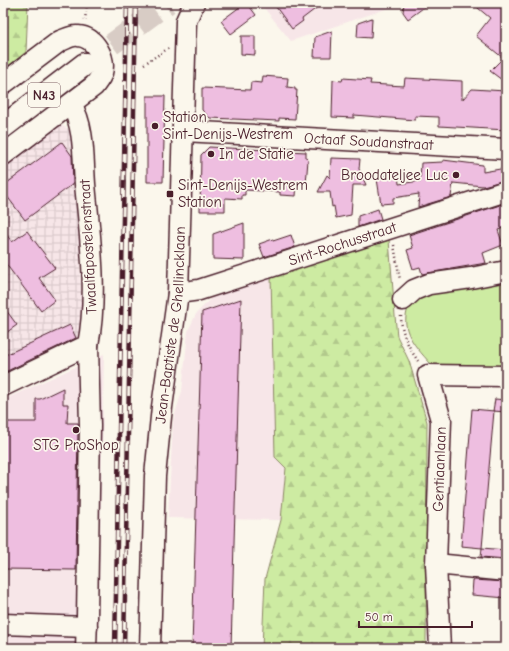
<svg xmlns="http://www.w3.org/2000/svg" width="509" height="651" font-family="'Comic Neue',sans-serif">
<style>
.built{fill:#f7e6e8}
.industrial{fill:url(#industrial-grid)}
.forest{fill:url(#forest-firs);stroke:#8c8566}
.park{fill:#cdeba2;stroke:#8c8566}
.building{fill:#eebee0;stroke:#4a1f2b}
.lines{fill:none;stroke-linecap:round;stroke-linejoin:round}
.major-tunnel{stroke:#d8ccc5;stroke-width:22;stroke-dasharray:22 11;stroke-linecap:butt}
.minor-casing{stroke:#4a1f2b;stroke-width:23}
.major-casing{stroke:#4a1f2b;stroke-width:25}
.path{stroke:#4a1f2b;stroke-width:2.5;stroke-dasharray:1 3;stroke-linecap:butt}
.minor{stroke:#fbf7ec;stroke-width:20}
.major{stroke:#fbf7ec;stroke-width:22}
.rail-casing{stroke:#4a1f2b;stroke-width:4.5}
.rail{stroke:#fbf7ec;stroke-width:3;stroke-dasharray:9;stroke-linecap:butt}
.poi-dot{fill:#4a1f2b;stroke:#fbf7ec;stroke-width:1.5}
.labels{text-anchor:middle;stroke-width:3.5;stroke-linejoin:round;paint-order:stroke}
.shield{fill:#fbf7ec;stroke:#7f6065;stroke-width:1}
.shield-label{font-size:14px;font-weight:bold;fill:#4a1f2b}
.poi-label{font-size:15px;fill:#4a1f2b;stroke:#fbf7ec;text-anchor:start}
.street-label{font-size:15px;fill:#4a1f2b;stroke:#fbf7ec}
</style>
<defs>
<pattern id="industrial-grid" width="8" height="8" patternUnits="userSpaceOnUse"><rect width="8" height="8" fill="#f7e6e8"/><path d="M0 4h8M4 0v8" fill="none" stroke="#d5c5c7"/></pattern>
<pattern id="forest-firs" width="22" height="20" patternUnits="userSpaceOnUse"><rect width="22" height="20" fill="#cdeba2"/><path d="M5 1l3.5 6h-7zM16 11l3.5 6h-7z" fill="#b2c98c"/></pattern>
</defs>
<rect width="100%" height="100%" fill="#fbf7ec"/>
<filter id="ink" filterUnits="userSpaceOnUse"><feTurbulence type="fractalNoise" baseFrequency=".025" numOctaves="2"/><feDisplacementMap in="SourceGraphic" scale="8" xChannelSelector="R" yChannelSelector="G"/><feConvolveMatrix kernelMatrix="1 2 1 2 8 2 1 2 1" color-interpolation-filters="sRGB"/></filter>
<g filter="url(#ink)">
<!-- built -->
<g class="built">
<polygon points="260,3 397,3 392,7 291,41"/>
<polygon points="271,275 275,457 286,467 281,520 168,518 173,421 182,391 188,331 196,314 215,294"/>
<polygon points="104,354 98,648 3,648 3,400"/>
</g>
<!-- industrial -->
<polygon class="industrial" points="58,124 71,130 76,155 83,339 3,377 3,165"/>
<!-- forest -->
<g class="forest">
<polygon points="3,3 28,3 26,52 3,70"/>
<polygon points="389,240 395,316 397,336 409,361 427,422 426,648 262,648 265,579 281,520 286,468 275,457 271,275"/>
</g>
<!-- park -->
<path class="park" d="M506,278V368L431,364C412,343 395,325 414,297Z"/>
<!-- building -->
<g class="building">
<polygon points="245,3 247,3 256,15 231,34 221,21"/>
<polygon points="273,3 323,3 302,19 303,21 292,29"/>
<polygon points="404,3 430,3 408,19 403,12"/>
<polygon points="472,3 501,3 506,7 506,83 490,71 503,58 476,36 490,18"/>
<polygon points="372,18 371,38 357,37 358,23"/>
<polygon points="332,31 331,57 314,57 315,37"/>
<polygon points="241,36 255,36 255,55 241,54"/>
<polygon points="263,76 288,78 287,87 295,88 295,90 297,90 295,119 279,118 279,121 210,118 202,110 202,88 250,90 251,82 262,83"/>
<polygon points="343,78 371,80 370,84 404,86 405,78 462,81 462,100 472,89 506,91 506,130 439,126 439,117 415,116 415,120 354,115 354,118 332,117 333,80 342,81"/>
<polygon points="147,96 165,96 163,182 147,182"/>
<polygon points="62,142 72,156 73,184 25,220 3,191 3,186"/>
<polygon points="209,147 306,152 306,158 308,160 306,184 297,183 296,196 280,195 280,192 245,190 245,195 242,195 242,199 225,198 225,211 200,211 201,155"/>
<polygon points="331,158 360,159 359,169 366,185 353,185 351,215 336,218 334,206 332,207 330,192 318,192 327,175 330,178"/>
<polygon points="443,160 483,165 483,172 506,168 506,180 483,186 453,183 451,197 418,207 419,194 393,198 393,203 381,204 377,179 385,178 385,175 398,173 399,184 420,181 421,163 443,162"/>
<polygon points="506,203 506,227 498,230 503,245 483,253 486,263 422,274 420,267 413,269 407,250 413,248 409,235"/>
<polygon points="378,209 381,219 358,227 358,216"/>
<polygon points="244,223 244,260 213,259 213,234"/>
<polygon points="3,230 12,242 27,231 55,268 39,278 55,300 41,311 3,260"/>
<polygon points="291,235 295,247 264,257 259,244 273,239 273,241"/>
<polygon points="241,299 231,648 192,648 202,312"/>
<polygon points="3,306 17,325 3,335"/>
<polygon points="70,325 76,338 3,373 3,356"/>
<polygon points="63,388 63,404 68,404 67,423 78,423 76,570 3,569 4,422 36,422 36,399 40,399"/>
<polygon points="495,399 506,400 506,412 493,411"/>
<polygon points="472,409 494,411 482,548 461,546"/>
<polygon points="482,548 506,550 506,559 481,557"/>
<polygon points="473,580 506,582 506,598 472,595"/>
</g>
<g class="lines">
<!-- major-tunnel -->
<polyline class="major-tunnel" points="85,64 168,3"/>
<!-- minor casing -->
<g class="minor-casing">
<g id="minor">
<path d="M3,84L60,41C66,39 72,35 78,36C95,37 106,58 102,73C101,77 97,82 94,86L3,155"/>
<path id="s1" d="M183,131L506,149"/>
<path id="s2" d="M178,293L199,290L506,191"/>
<polyline points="403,300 414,290 429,284 471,278 506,271"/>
<path d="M3,386L88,345C98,294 90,237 85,184C83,159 85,127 71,104"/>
<polyline points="436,564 506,571"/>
<polyline points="3,624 87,627"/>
<polyline points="86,648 87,618 90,426 88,345"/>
<path id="s3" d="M150,648L155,476L162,407L178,293L186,21L194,3"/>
<path id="s4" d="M440,648L436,564L441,420L428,375L506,376"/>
</g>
</g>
<!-- major casing -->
<g class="major-casing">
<polyline id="major" points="3,127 85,64"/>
</g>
<!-- path -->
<g class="path">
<polyline points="85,20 87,3"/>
<polyline points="144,64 169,48"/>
<polyline points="394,245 400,280"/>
<path d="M401,316C401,333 409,348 418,361"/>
</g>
<!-- minor -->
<use href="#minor" class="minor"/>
<!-- major -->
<use href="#major" class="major"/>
<!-- rail casing -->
<g class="rail-casing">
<g id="rail">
<polyline points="115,648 127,3"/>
<polyline points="124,648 136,3"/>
</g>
</g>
<!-- rail -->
<use href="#rail" class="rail"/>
</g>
</g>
<!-- markers -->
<g class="poi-dot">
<circle cx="155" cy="126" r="4"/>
<circle cx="211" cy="154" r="4"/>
<circle cx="456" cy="175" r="4"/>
<rect x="166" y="190" width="8" height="8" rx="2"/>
<circle cx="76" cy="430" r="4"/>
</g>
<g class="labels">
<!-- shield labels -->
<rect class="shield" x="28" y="83" width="32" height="24" rx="3"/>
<g class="shield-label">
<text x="44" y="100">N43</text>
</g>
<!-- poi labels -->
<g class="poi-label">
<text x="163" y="122">Station<tspan x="163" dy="17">Sint-Denijs-Westrem</tspan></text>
<text x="219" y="159">In de Statie</text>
<text x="448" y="180" text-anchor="end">Broodateljee Luc</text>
<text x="178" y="190">Sint-Denijs-Westrem<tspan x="178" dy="17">Station</tspan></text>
<text x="76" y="450" text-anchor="middle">STG ProShop</text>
</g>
<!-- street labels -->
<g class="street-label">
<text dy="5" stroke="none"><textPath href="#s1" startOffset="186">Octaaf Soudanstraat</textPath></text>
<text dy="5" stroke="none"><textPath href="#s2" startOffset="172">Sint-Rochusstraat</textPath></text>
<text transform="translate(88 247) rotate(-93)" y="5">Twaalfapostelenstraat</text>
<text dy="5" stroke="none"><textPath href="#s3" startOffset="324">Jean-Baptiste de Ghellincklaan</textPath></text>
<text dy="5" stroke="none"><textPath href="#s4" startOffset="179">Gentiaanlaan</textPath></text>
</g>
</g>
<!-- margin -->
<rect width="509" height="651" fill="none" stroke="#fbf7ec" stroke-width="16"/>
<rect x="8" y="8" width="493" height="635" fill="none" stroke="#4a1f2b" stroke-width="1.5" filter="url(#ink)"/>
<!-- scale -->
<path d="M359 621v6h113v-6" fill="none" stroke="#4a1f2b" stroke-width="2"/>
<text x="365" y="621" font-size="12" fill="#4a1f2b" stroke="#fbf7ec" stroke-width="3" paint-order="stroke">50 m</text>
</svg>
